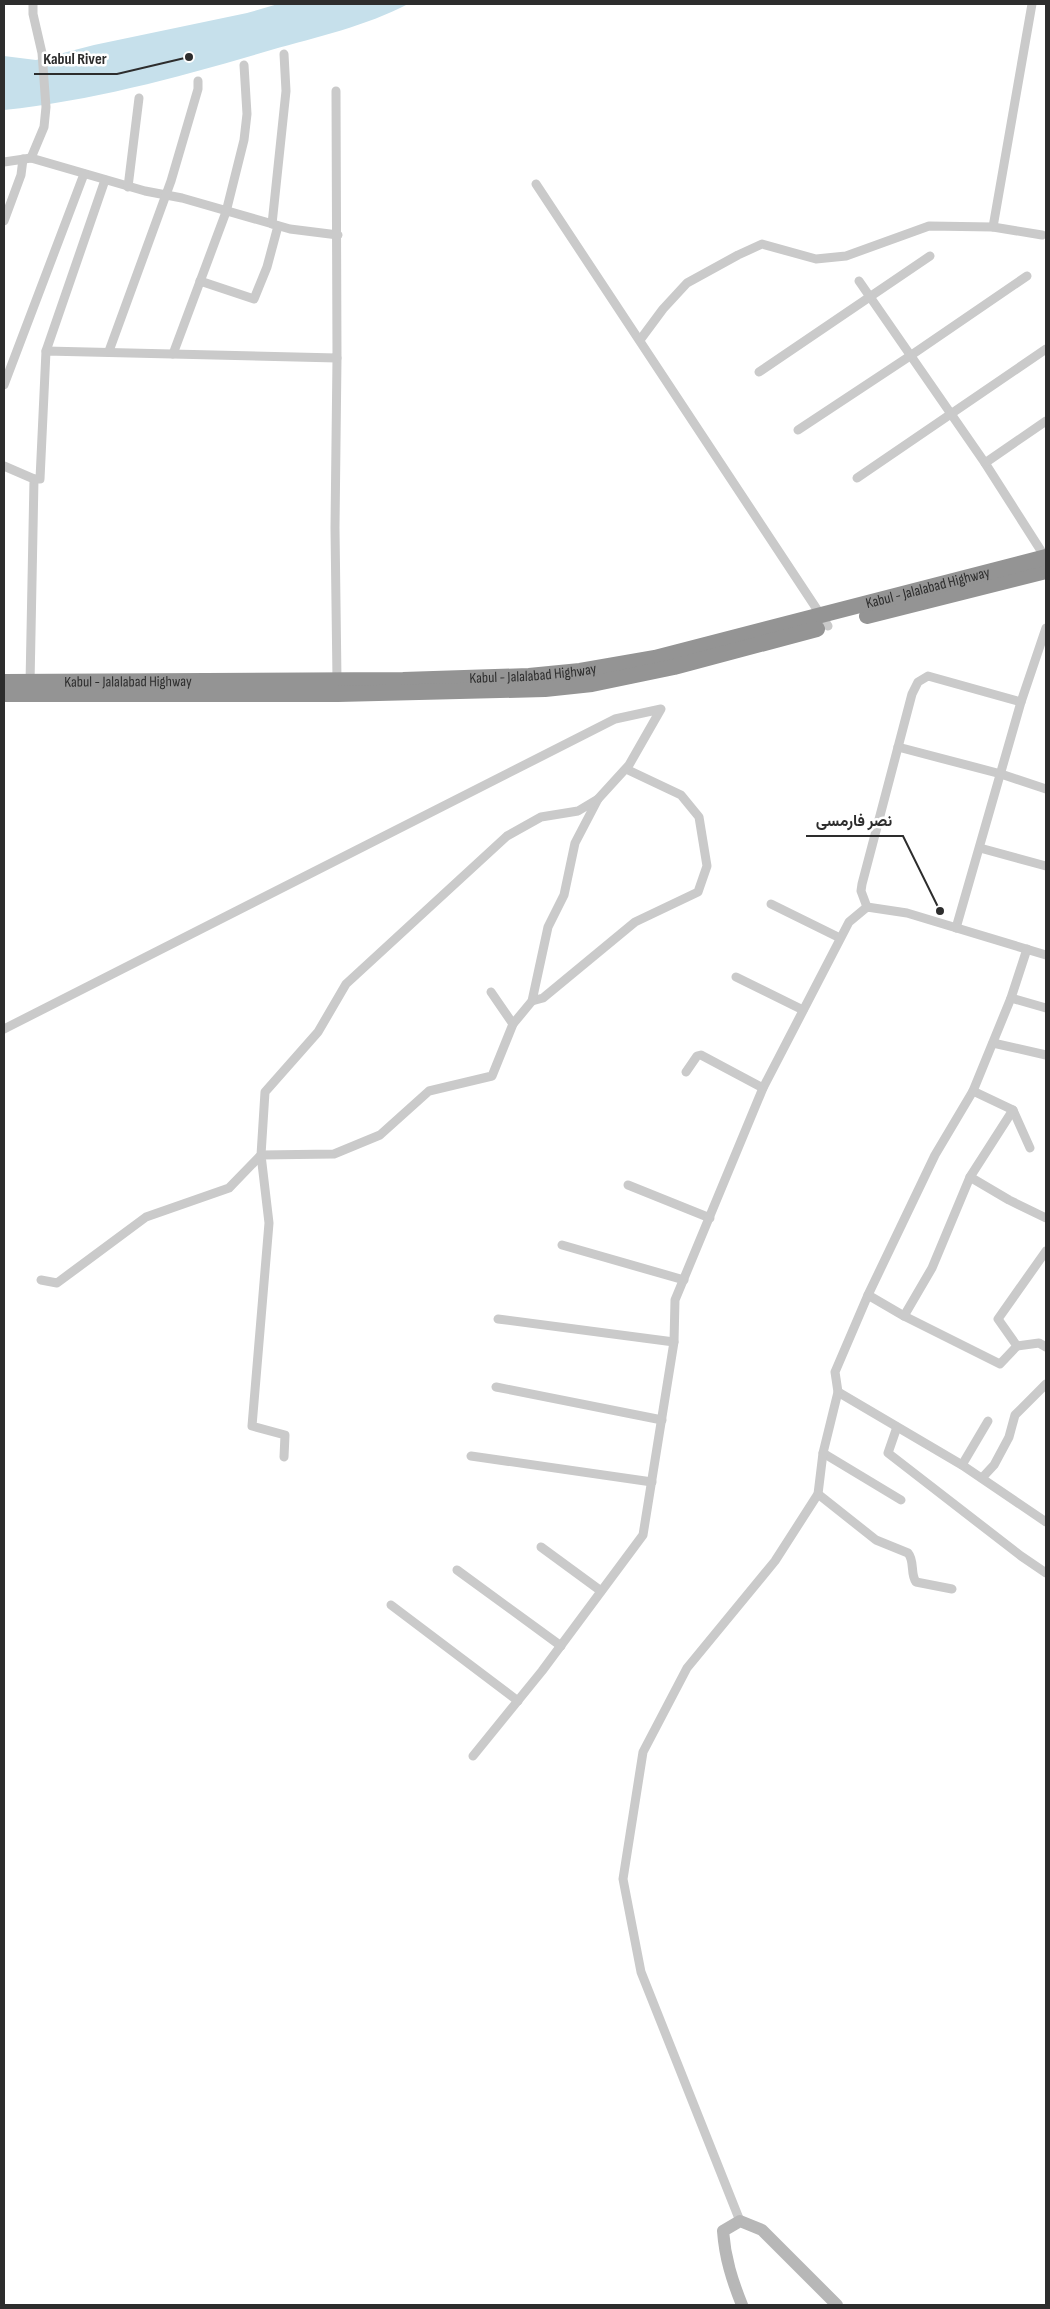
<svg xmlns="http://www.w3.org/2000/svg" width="1050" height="2309" font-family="'Sofia Sans Condensed',Vazirmatn,sans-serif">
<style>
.water{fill:#c6e0eb}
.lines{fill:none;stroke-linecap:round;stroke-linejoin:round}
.street{stroke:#cacaca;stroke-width:9}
.secondary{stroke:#b7b7b7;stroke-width:12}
.highway{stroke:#949494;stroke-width:16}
.labels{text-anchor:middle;stroke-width:5;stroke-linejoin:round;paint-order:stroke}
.street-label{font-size:15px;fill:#2d2d2d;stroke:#fff}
.leader{fill:none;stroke:#2d2d2d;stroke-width:2}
.callout-dot{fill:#2d2d2d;stroke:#fff;stroke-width:2}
.callout-label{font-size:16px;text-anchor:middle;font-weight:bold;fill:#2d2d2d;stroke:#fff;stroke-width:5;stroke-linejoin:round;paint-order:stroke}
</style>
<rect width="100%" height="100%" fill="#fff"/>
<!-- water -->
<path class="water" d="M278,4H408C366,26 317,37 271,50C183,76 96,100 4,110V56L36,60L94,45L247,13Z"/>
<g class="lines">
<!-- street -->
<g class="street">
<polyline points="31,158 44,127 46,107 42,53 33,14 33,4"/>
<polyline points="4,162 31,158 145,191 182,198 290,229 338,235"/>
<polyline points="536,184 828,626"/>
<polyline points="128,187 139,98"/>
<polyline points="4,221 21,175 23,159"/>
<polyline points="272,224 286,91 284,54"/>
<polyline points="993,227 1032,4"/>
<polyline points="200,281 254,299 267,267 278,226"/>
<polyline points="859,281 985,463 1045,557"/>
<polyline points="640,340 663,309 687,283 738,255 762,244 816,259 846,256 929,226 993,227 1042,235"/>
<polyline points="46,351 105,180"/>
<polyline points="109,351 171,181 198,89 198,81"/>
<polyline points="173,354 226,212 244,140 247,114 244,65"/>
<polyline points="337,358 335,528 337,680"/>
<polyline points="759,372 930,256"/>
<polyline points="4,385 84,174"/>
<polyline points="798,430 910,356 1027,276"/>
<polyline points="985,463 1046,421"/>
<polyline points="4,466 34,479 30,684"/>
<polyline points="857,478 1046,349"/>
<polyline points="34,479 40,479 46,351 337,358 336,91"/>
<polyline points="898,747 1001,774 1046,789"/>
<polyline points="980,848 1046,866"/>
<polyline points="771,904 840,938"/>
<polyline points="867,907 861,891 862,884 912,694 918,682 928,676 1021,702"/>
<polyline points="956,928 1021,702 1046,628"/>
<polyline points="736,977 803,1010"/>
<polyline points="1011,998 1046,1008"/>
<polyline points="532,1001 543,998 635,922 698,892 707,866 699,817 681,795 626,769"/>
<polyline points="513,1024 532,1001 548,927 564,895 575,843 598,799"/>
<polyline points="4,1029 615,719 661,709 629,765 598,799 578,811 541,817 507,836 346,984 318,1032 265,1092 261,1155 229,1188 146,1217 57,1283 41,1280"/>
<polyline points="993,1043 1046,1055"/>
<polyline points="686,1072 697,1056 701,1055 763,1088"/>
<polyline points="973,1091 1013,1110 1030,1148"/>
<polyline points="970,1177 1009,1200 1046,1218"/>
<polyline points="628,1185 710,1218"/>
<polyline points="562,1245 684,1280"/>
<polyline points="868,1295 904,1316 1000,1364 1017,1346 998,1319 1046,1251"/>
<polyline points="904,1316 932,1268 970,1177 1013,1110"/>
<polyline points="498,1319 674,1342"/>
<polyline points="1017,1346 1039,1343 1046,1347"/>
<polyline points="496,1387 662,1420"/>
<polyline points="838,1392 962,1465 1046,1522"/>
<polyline points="897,1427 888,1453 1021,1556 1046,1573"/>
<polyline points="823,1453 901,1500"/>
<polyline points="471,1456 652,1482"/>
<polyline points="284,1457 285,1435 252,1426 269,1223 261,1155 334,1154 380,1135 429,1091 492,1076 513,1024 491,992"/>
<polyline points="962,1465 988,1421"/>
<polyline points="982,1478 994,1465 1009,1437 1015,1415 1046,1384"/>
<path d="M818,1494L876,1540L908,1553C915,1561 910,1574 916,1582L952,1589"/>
<polyline points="541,1547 601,1591"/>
<polyline points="457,1570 561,1646"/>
<polyline points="391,1605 518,1701"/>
<polyline points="473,1756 542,1671 643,1535 674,1342 675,1300 763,1088 849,922 867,907 907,913 1046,955"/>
<polyline points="740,2221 641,1972 623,1879 643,1752 687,1668 775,1561 818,1494 823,1453 838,1392 835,1372 868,1295 935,1155 973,1091 1011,998 1027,949"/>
</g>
<!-- secondary -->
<path class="secondary" d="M742,2305C732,2280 725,2258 723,2231L740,2221L762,2230L837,2305"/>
<!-- highway -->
<g class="highway">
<polyline points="867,616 1046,571"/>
<path id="s1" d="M4,682L403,680L529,676L580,671L655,658L1046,557"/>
<polyline points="4,694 338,694 545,689 592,684 674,667 817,629"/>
</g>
</g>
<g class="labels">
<!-- street labels -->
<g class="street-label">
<text dy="5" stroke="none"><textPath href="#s1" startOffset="934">Kabul - Jalalabad Highway</textPath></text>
<text dy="5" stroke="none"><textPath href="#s1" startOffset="529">Kabul - Jalalabad Highway</textPath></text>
<text dy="5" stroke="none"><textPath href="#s1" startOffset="124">Kabul - Jalalabad Highway</textPath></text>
</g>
</g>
<!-- callouts -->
<path class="leader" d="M189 57L117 74H34M940 911L903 836H806"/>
<g class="callout-dot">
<circle cx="189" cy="57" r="5"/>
<circle cx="940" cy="911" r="5"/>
</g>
<g class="callout-label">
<text x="75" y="64">Kabul River</text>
<text x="854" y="826">نصر فارمسی</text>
</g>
<!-- border -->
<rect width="1050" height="2309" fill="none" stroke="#2d2d2d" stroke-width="10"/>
</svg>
